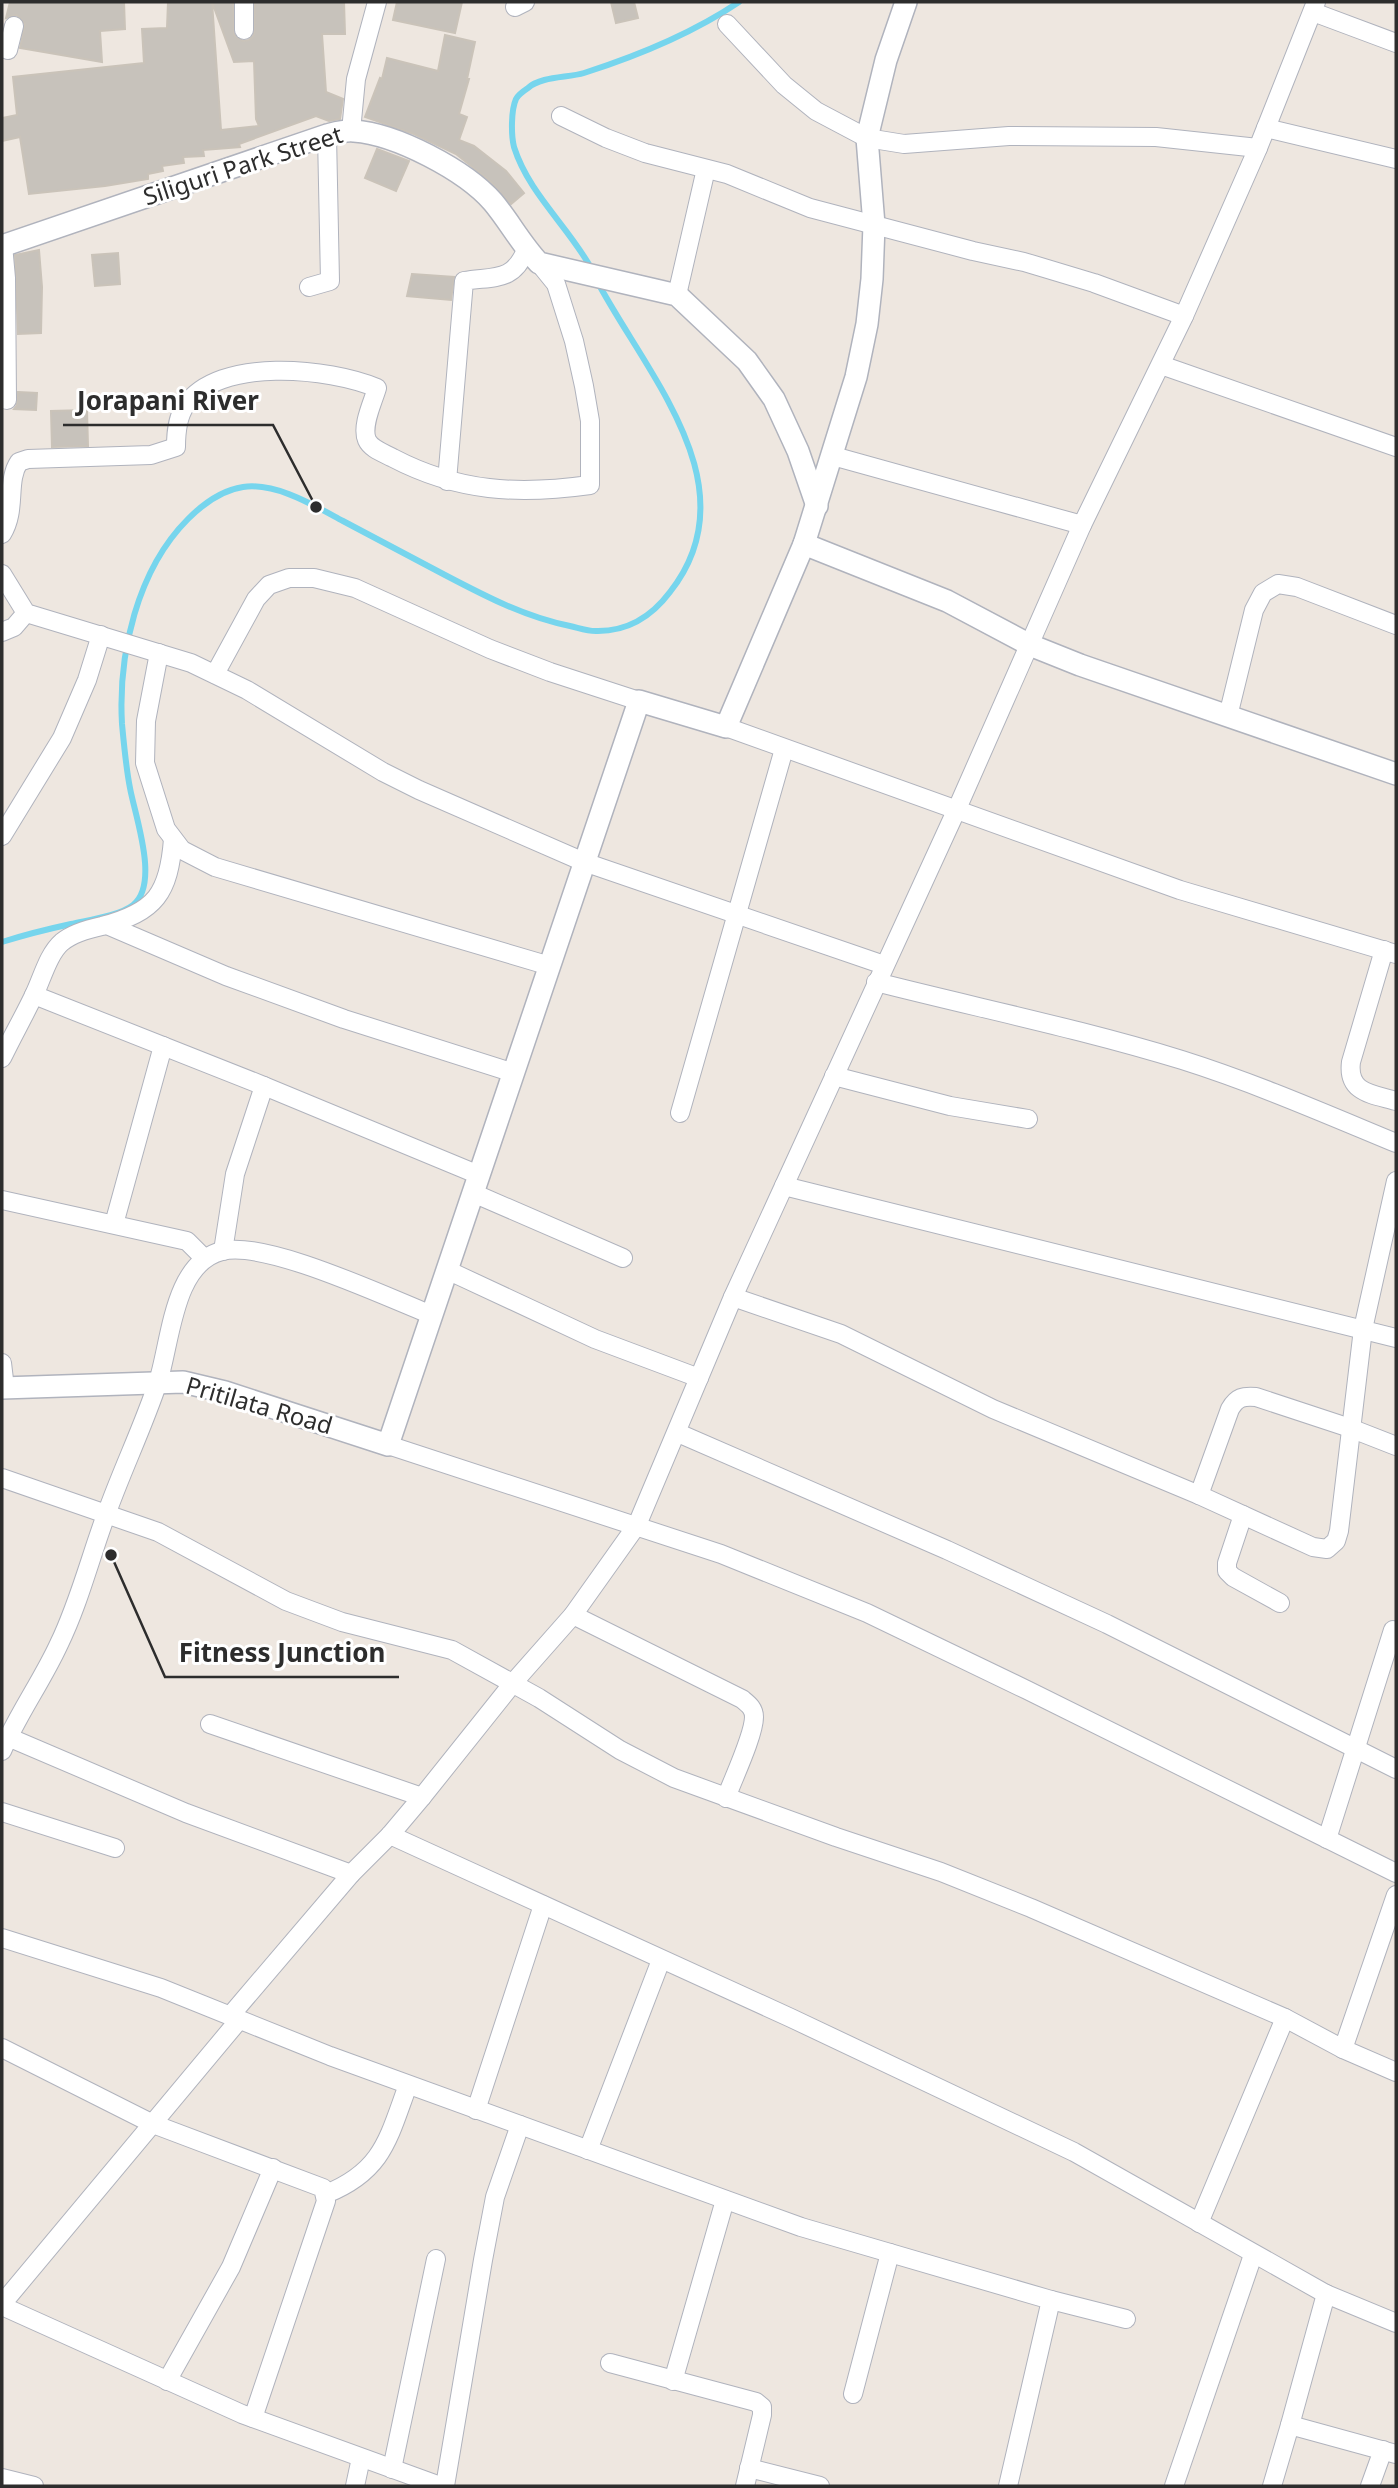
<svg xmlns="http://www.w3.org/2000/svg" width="1398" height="2488" font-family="'Noto Sans',sans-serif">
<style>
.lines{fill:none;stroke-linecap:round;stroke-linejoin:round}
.stream{stroke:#76d5ed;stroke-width:6}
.building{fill:#c7c2bb;stroke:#cac3b9;stroke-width:2;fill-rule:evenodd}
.minor-casing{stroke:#b0b3bd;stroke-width:20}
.tertiary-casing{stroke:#b0b3bd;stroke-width:24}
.minor{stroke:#fff;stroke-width:18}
.tertiary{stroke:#fff;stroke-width:21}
.labels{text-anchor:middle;stroke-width:6;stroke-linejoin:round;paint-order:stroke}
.street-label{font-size:24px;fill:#2d2d2d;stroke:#fff}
.leader{fill:none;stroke:#2d2d2d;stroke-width:2.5}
.callout-dot{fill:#2d2d2d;stroke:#fff;stroke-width:2.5}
.callout-label{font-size:26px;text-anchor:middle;font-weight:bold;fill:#2d2d2d;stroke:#fff;stroke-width:6;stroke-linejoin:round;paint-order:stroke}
</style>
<rect width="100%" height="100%" fill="#eee7e0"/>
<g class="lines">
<!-- stream -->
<g class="stream">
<path d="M591,268C568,226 529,194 514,147C511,135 511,110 516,99C518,95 525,90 528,88C541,76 568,78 584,73C637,56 693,33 739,2"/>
<path d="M2,942C24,935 48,929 71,924C88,920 119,916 133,905C160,884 135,816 130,788C126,768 124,745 122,724C118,654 137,570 188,519C203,504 222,490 243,487C276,482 315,506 343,521C377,539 411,557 445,575C485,596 525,617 570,626C579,628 589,632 598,631C629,631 652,616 670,592C753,487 646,374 597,281"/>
</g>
</g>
<!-- building -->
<g class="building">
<polygon points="10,2 124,2 125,29 100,31 102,62 20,48 25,24 17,15 6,18"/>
<path d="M168,2H233L234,35L243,41L249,40L254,35L255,2H344L345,34H322L326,92L343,99L340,119L329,121L316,116L239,144L240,147L203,150L204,156L183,157L184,163L162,166L163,171L148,174V179L105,186L29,194L20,137L2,141V118L17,115L13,77L144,63L142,29L167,28ZM212,2L234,62L254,61L256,119L259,126L221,130Z"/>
<polygon points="397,2 462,2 455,33 393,20"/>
<polygon points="611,2 634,2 638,18 616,23"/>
<polygon points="445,35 475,42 467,79 469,79 459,114 467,117 459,140 474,146 506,171 524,193 511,204 490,181 456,154 414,134 365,117 380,78 382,79 387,58 438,71"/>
<polygon points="377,149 409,161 396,191 365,178"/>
<polygon points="39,250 42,287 41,333 18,334 15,255"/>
<polygon points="118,253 120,284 95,286 92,255"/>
<polygon points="412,274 454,277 451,300 407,296"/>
<polygon points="18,392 37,393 36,410 14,409 17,405"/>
<polygon points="87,410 88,446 52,447 51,411"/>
</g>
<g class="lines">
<!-- minor casing -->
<g class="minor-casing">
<g id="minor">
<polyline points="515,7 525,2"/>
<polyline points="1313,12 1396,43"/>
<polyline points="727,24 784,85 816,111 867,138 904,144 1009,136 1156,137 1258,148"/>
<polyline points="244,30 244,2"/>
<polyline points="2,47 8,50 14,26"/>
<polyline points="561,116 606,138 645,153 727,174 810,208 973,251 1024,262 1094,283 1184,316"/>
<polyline points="1266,128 1396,159"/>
<polyline points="351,131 356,79 377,2"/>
<polyline points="3,245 6,278 7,400"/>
<polyline points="309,287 330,281 327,135"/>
<polyline points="677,295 706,169"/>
<polyline points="1161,365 1396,447"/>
<polyline points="833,456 1082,525"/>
<path d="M447,481L464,281C495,276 513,282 526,250"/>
<path d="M2,534C17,510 6,481 19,462L28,459L151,455L176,447C176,433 177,418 185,406C218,356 330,368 377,388C373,402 361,426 367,440C371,449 384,453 393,458C458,492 518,495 590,485V421L584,386L574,341L556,284L539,263"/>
<polyline points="2,574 26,613 191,663 247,690 383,772 419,790 584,862 884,965"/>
<polyline points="2,632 14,627 26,613"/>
<polyline points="159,653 146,721 145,763 166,829 182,850 215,867 550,966"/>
<polyline points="215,674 256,599 269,585 289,578 314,578 355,588 490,649 550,672 639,701"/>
<polyline points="1228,716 1254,610 1263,593 1278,584 1297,587 1396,625"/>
<polyline points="726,727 1180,890 1396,954"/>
<polyline points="2,836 62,738 87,680 101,635"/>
<polyline points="107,925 226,976 344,1019 514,1073"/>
<path d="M1384,950L1351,1062C1347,1093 1372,1094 1396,1101"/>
<path d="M876,982C978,1008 1081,1029 1182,1060C1255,1083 1326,1114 1396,1143"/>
<polyline points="34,995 264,1086 479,1175"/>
<path d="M2,1058C12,1037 24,1016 34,995C42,979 48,954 62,942C73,933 88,929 102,926C156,912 169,893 173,839"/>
<polyline points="834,1076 950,1106 1028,1119"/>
<polyline points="680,1113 784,749"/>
<polyline points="784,1186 1396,1338"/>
<polyline points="473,1193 623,1258"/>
<polyline points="2,1200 187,1241 204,1258"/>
<polyline points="114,1224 163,1046"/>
<polyline points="223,1251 235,1174 264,1086"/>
<polyline points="447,1270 595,1339 699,1378"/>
<polyline points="733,1297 841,1334 993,1409 1199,1495 1313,1547 1327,1549 1336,1541 1339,1531 1363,1329 1396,1181"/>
<polyline points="2,1363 5,1388"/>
<polyline points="678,1433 947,1550 1107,1624 1396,1769"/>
<polyline points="388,1445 721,1554 867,1613 1027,1690 1396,1873"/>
<polyline points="2,1478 158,1532 286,1601 342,1622 452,1650 539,1698 620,1750 674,1778 836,1837 941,1872 1031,1908 1285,2018 1343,2049 1396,2072"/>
<path d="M1199,1495L1230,1409C1237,1397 1243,1396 1256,1397L1350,1428L1396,1446"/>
<polyline points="1243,1515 1227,1563 1227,1571 1233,1577 1280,1603"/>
<path d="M573,1615L742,1699C748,1704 754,1708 754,1717C754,1735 733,1779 726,1798"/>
<polyline points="210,1724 422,1797"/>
<polyline points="8,1737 186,1813 351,1874"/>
<path d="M2,1751C18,1714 42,1681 59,1644C79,1603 90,1558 106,1515C122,1470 143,1427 158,1382C171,1341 173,1263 222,1251C266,1240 386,1297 432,1315"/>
<polyline points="2,1812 115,1848"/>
<polyline points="390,1835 791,2018 1074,2152 1326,2294 1396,2323"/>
<polyline points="1327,1839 1393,1630"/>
<polyline points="2,1938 161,1988 330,2056 801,2227 1051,2300 1008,2486"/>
<polyline points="230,2016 351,1874 390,1835 422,1797 513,1683 573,1615 637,1525 733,1297 956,811 1082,525 1184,316 1258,148 1316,2"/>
<polyline points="2,2048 153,2124 323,2188 326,2201 253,2418"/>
<polyline points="1343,2049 1396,1895"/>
<polyline points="476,2110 543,1905"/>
<polyline points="588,2150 661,1960"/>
<path d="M326,2194C383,2171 388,2139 408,2085"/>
<polyline points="1199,2223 1285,2018"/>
<polyline points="1051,2300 1126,2319"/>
<polyline points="2,2304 239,2020"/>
<polyline points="2,2306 242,2414 440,2486"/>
<polyline points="610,2363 756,2402 762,2407 762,2415 745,2486"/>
<polyline points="167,2381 231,2267 273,2168"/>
<polyline points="673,2381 725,2200"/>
<polyline points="853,2394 890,2253"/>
<polyline points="1290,2425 1326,2294"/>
<polyline points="749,2468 820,2486"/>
<polyline points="392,2469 436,2259"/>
<polyline points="2,2478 34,2486"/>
<polyline points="355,2486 361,2458"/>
<polyline points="445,2486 483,2260 495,2197 520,2125"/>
<polyline points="1174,2486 1253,2255"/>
<polyline points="1272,2486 1290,2425 1396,2454"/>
<polyline points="1370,2486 1383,2450"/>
</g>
</g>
<!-- tertiary casing -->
<g class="tertiary-casing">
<g id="tertiary">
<path d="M2,246L327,135C335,133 345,130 354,131C396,134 465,170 493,202C509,221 521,244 539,263L677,295L747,361L774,399L798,451L817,506"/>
<polyline points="804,544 947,601 1030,645 1080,665 1396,774"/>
<polyline points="2,1388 183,1382 225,1392 388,1445 639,701 726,727 804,544 856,377 867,324 872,279 874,225 867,138 886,60 906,2"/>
</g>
</g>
<!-- minor -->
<use href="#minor" class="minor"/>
<!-- tertiary -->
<use href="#tertiary" class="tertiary"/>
</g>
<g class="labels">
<!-- street labels -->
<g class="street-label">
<text transform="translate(243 166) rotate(-18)" y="8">Siliguri Park Street</text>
<text transform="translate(259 1406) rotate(16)" y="8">Pritilata Road</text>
</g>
</g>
<!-- callouts -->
<path class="leader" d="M316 507L273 425H63M111 1555L165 1677H399"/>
<g class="callout-dot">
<circle cx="316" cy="507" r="7"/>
<circle cx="111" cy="1555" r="7"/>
</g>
<g class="callout-label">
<text x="168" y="410">Jorapani River</text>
<text x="282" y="1662">Fitness Junction</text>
</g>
<!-- border -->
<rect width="1398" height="2488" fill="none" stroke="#2d2d2d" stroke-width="7"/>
</svg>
